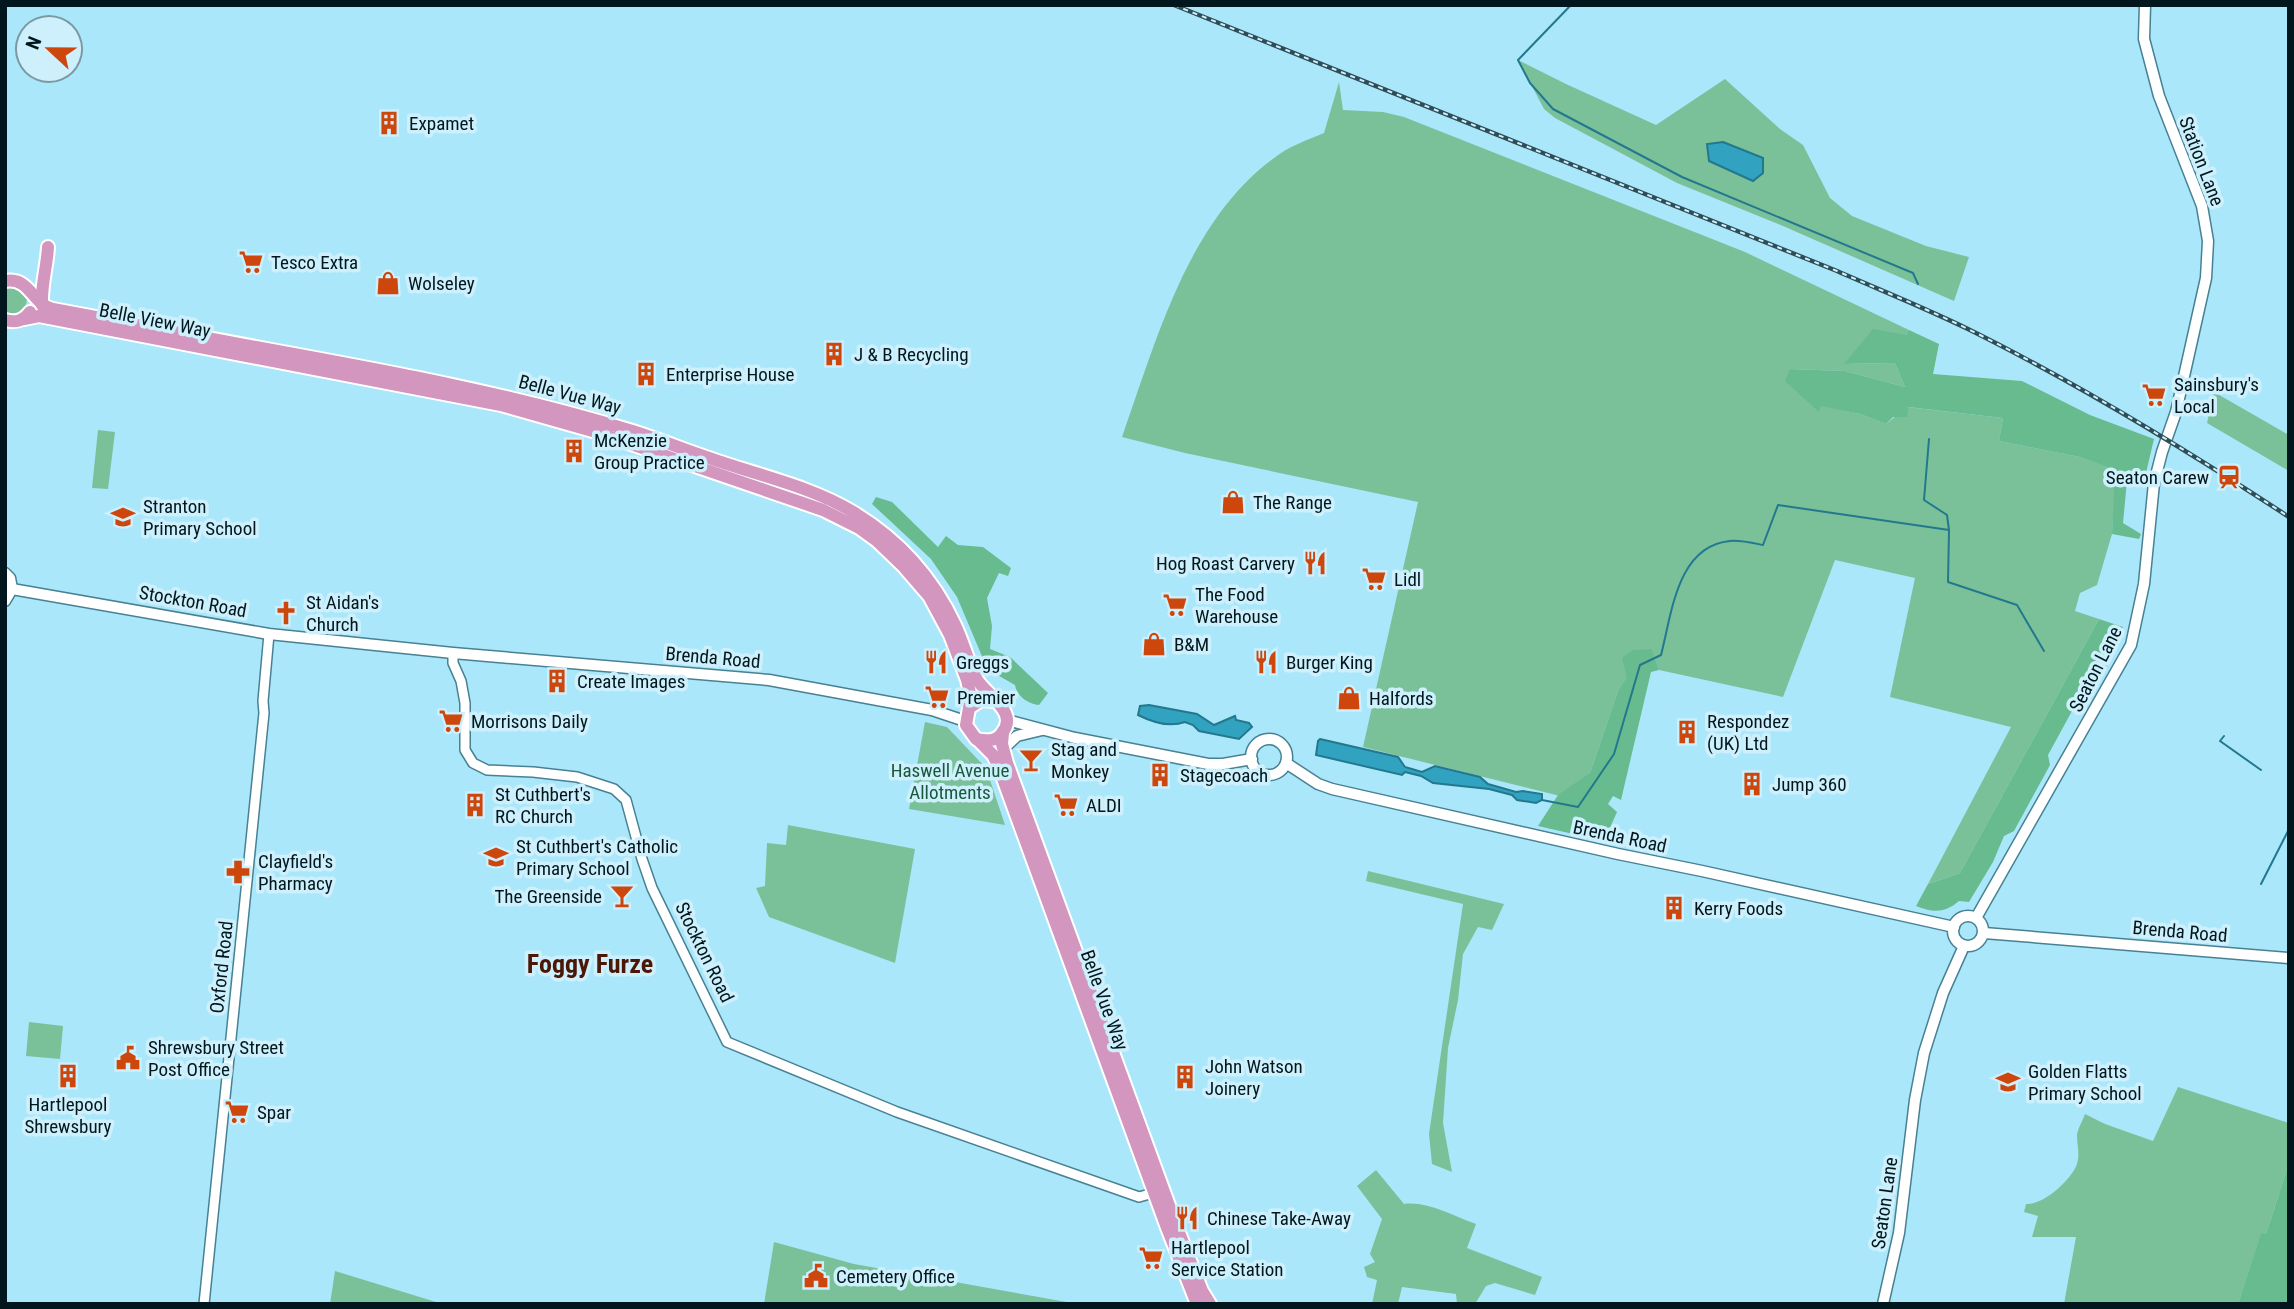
<svg xmlns="http://www.w3.org/2000/svg" width="2294" height="1309" font-family="'Roboto Condensed',sans-serif">
<style>
.green{fill:#7ac19a}
.forest{fill:#67bb8e}
.water{fill:#31a2bf;stroke:#23788e;stroke-width:2}
.lines{fill:none;stroke-linecap:round;stroke-linejoin:round}
.stream{stroke:#23788e;stroke-width:2}
.tertiary-casing{stroke:#478193;stroke-width:12}
.secondary-casing{stroke:#478193;stroke-width:13}
.trunk-casing{stroke:#fff;stroke-width:16}
.tertiary{stroke:#fff;stroke-width:9}
.secondary{stroke:#fff;stroke-width:10}
.trunk{stroke:#d296bf;stroke-width:12}
.rail-casing{stroke:#2e4e57;stroke-width:4.5}
.rail{stroke:#cdf0fc;stroke-width:2;stroke-dasharray:5;stroke-linecap:butt}
.labels{text-anchor:middle;stroke-width:7;stroke-linejoin:round;paint-order:stroke}
.poi-label{font-size:19px;fill:#01171d;stroke:#cdf0fc;text-anchor:start}
.street-label{font-size:19px;fill:#01171d;stroke:#cdf0fc}
.park-label{font-size:19px;fill:#18583b;stroke:#cdf0fc}
.district-label{font-size:26px;font-weight:bold;fill:#4a1807;stroke:#cdf0fc}
</style>
<rect width="100%" height="100%" fill="#abe7fa"/>
<!-- green -->
<g class="green">
<polygon points="1518,60 1566,84 1656,125 1725,79 1780,129 1803,145 1830,198 1852,216 1926,246 1969,257 1954,301 1783,226 1677,183 1555,118 1544,109"/>
<path d="M1339,82L1343,110L1383,112L1404,117L1745,252L1909,330L1906,335L1845,364L1895,363L1905,387L1845,371L1790,369L1819,411L1820,405L1860,414L1886,424L1907,407L2003,418L1999,441L2080,457L2116,470L2112,534L2097,585L2080,593L2075,611L2099,619L1960,873L1928,884L2011,727L1890,697L1915,578L1835,560L1783,697L1659,670L1652,650L1618,691L1590,773L1564,797L1363,747L1418,502L1185,453L1122,437C1157,339 1189,215 1281,153C1293,145 1310,139 1324,133Z"/>
<path d="M11,283L27,295C28,309 19,317 5,314V284Z"/>
<polygon points="2214,392 2289,435 2289,471 2207,423"/>
<polygon points="98,430 115,432 108,489 92,488"/>
<polygon points="925,722 947,727 986,768 1005,825 909,809"/>
<polygon points="788,825 915,849 895,963 769,917 756,888 765,886 767,843 786,845"/>
<polygon points="1368,871 1504,904 1492,930 1478,927 1463,954 1458,1000 1448,1048 1443,1123 1452,1172 1432,1164 1429,1134 1463,904 1366,881"/>
<polygon points="29,1022 63,1026 60,1059 26,1056"/>
<path d="M2178,1087L2289,1123V1163L2266,1234H2261L2238,1304H2064L2076,1237H2032L2038,1216L2024,1212L2026,1204C2044,1205 2071,1180 2077,1164C2080,1154 2077,1145 2077,1135C2078,1128 2083,1120 2085,1114L2105,1124L2153,1141Z"/>
<path d="M1376,1170L1404,1204C1428,1201 1453,1216 1476,1224L1467,1248L1542,1277L1535,1295L1495,1283L1486,1286L1475,1304H1457L1456,1294L1402,1287L1398,1304H1372L1377,1280L1367,1277L1364,1267L1375,1262L1370,1254L1382,1219L1357,1186Z"/>
<polygon points="774,1242 854,1264 1078,1304 764,1304"/>
<polygon points="335,1271 436,1302 439,1304 330,1304"/>
</g>
<!-- forest -->
<g class="forest">
<polygon points="1873,329 1906,335 1909,330 1939,344 1933,374 2022,381 2090,415 2154,439 2145,477 2128,470 2123,523 2141,534 2139,539 2112,534 2115,470 2080,457 1999,441 2003,418 1908,407 1907,417 1893,417 1886,424 1860,414 1821,406 1819,412 1785,381 1790,369 1845,371 1905,387 1895,363 1844,364"/>
<path d="M876,497L892,502L938,547L946,536L958,545L983,547L1011,568L1008,576L999,573L987,598L992,626L990,649L1010,657L1048,693L1039,705C1029,704 1017,697 1015,685L994,673L991,666L984,661L957,597L931,559L872,504Z"/>
<path d="M2099,619L2123,627L2121,640L2083,711H2072L2048,755L2050,765L2014,831L2004,836L1993,862L1969,902L1959,901C1945,913 1933,913 1916,906L1928,884L1960,873Z"/>
<polygon points="1652,649 1659,670 1651,672 1621,800 1613,796 1608,804 1617,812 1604,841 1538,826 1558,795 1590,773 1618,691 1627,678 1622,658 1633,650"/>
<polygon points="2289,1163 2289,1304 2238,1304 2261,1233 2266,1234"/>
</g>
<!-- water -->
<g class="water">
<polygon points="1723,142 1763,158 1763,173 1753,181 1709,161 1707,144"/>
<path d="M1149,705L1197,714L1214,725L1235,716L1236,720L1249,723L1252,727L1239,739L1199,731L1193,725L1185,722C1169,728 1152,722 1138,715L1140,706Z"/>
<polygon points="1320,739 1398,757 1405,767 1422,772 1435,766 1480,777 1488,784 1516,792 1523,791 1542,794 1542,800 1536,803 1517,800 1512,795 1489,789 1433,783 1421,776 1405,772 1402,775 1316,755 1318,741"/>
</g>
<g class="lines">
<!-- stream -->
<g class="stream">
<polyline points="1571,5 1518,60 1530,83 1553,109 1682,177 1913,273 1918,284"/>
<polyline points="1949,531 1948,582 2017,605 2044,651"/>
<polyline points="2224,736 2220,741 2261,770"/>
<path d="M1542,800L1578,807L1614,754L1640,665L1661,655C1672,613 1677,546 1730,541C1740,540 1753,543 1763,545L1778,505L1949,530L1947,515L1924,500L1929,439"/>
<polyline points="2261,884 2289,829"/>
</g>
<!-- tertiary casing -->
<g class="tertiary-casing">
<g id="tertiary">
<polyline points="453,653 453,663 461,681 465,703 465,750 473,763 487,770 533,772 577,777 614,789 626,800 642,859 652,888 727,1042 897,1112 1139,1197 1157,1192"/>
<polyline points="204,1304 264,713 263,701 269,634"/>
</g>
</g>
<!-- secondary casing -->
<g class="secondary-casing">
<g id="secondary">
<polyline points="5,573 10,578 12,589 5,601"/>
<polyline points="12,589 269,634 453,653 769,680 932,710 965,721"/>
<polyline points="1007,720 1075,738 1208,764 1223,764 1252,759"/>
<circle cx="1269" cy="757" r="18"/>
<polyline points="1003,749 1017,736 1042,730"/>
<polyline points="1286,763 1318,784 1332,789 1618,854 1702,871 1954,927"/>
<circle cx="1968" cy="931" r="15"/>
<polyline points="1976,918 2131,645 2144,584 2154,483 2162,452 2176,412 2206,278 2208,241 2202,206 2159,96 2144,39 2145,5"/>
<polyline points="1984,933 2289,958"/>
<polyline points="1883,1304 1899,1233 1915,1100 1924,1053 1943,993 1964,946"/>
</g>
</g>
<!-- trunk casing -->
<g class="trunk-casing">
<g id="trunk">
<path d="M5,281C31,277 31,304 53,309C126,323 199,337 272,350C392,372 512,394 629,430C656,438 682,449 709,458C757,475 810,486 853,512C898,539 933,578 955,625C963,642 968,661 976,678C985,695 1020,712 1002,733C996,742 986,741 976,739L966,725L969,708L981,700L995,701"/>
<path d="M42,305C41,284 47,267 48,247"/>
<polyline points="24,319 39,316 501,405 596,432 823,510 859,528 877,541 904,567 929,596 950,635 967,680 970,693 969,708"/>
<path d="M5,320C16,323 23,321 30,312"/>
<polyline points="1003,733 1002,744 1007,763 1178,1230 1202,1291 1210,1304"/>
<polyline points="977,739 993,755 998,765 1166,1225 1197,1304"/>
</g>
</g>
<!-- tertiary -->
<use href="#tertiary" class="tertiary"/>
<!-- secondary -->
<use href="#secondary" class="secondary"/>
<!-- trunk -->
<use href="#trunk" class="trunk"/>
<!-- rail casing -->
<g class="rail-casing">
<path id="rail" d="M1174,5L1837,271C1880,290 1925,308 1968,329C2079,384 2185,449 2289,517"/>
</g>
<!-- rail -->
<use href="#rail" class="rail"/>
</g>
<!-- icons -->
<defs>
<g id="building-bare" transform="scale(1.89)"><path d="M-4-6H4V6H1V3H-1V6H-4ZM-2.5-4.3h1.7v1.8h-1.7ZM.8-4.3h1.7v1.8H.8ZM-2.5-1h1.7V.8h-1.7ZM.8-1h1.7V.8H.8Z" fill="#cd460b" stroke="#cdf0fc" stroke-width="2.5" paint-order="stroke"/></g>
<g id="supermarket-bare" transform="scale(1.89)"><path d="M-6-5.5h2.5l.6 2H6L4.5 2H-2.5L-4.4-4H-6ZM-1.5 3.2a1.3 1.3 0 1 0 .1 0ZM3 3.2a1.3 1.3 0 1 0 .1 0Z" fill="#cd460b" stroke="#cdf0fc" stroke-width="2.5" paint-order="stroke"/></g>
<g id="shop-bare" transform="scale(1.89)"><path d="M-5-2.5h2.3a2.7 3.5 0 0 1 5.4 0H5L5.5 6h-11ZM-1.5-2.5h3a1.5 2.3 0 0 0-3 0Z" fill="#cd460b" stroke="#cdf0fc" stroke-width="2.5" paint-order="stroke"/></g>
<g id="station-bare" transform="scale(1.89)"><path d="M-3-6H3Q5-6 5-4V2Q5 4 3 4L4.5 6H3L1.5 4h-3L-3 6H-4.5L-3 4Q-5 4-5 2V-4Q-5-6-3-6ZM-3.5-4v3h7v-3ZM-3.5 1v1.5H-2V1ZM2 1v1.5H3.5V1Z" fill="#cd460b" stroke="#cdf0fc" stroke-width="2.5" paint-order="stroke"/></g>
<g id="school-bare" transform="scale(1.89)"><path d="M0-5L7-2L0 1L-7-2ZM-4 1L0 2.5L4 1V4Q0 6-4 4Z" fill="#cd460b" stroke="#cdf0fc" stroke-width="2.5" paint-order="stroke"/></g>
<g id="restaurant-bare" transform="scale(1.89)"><path d="M-5-6h1v4h1v-4h1v4h1v-4h1v5L-1.5 .5V6h-2V.5L-5-1ZM5-6V6H3V1.5H1.5Q1.5-4 5-6Z" fill="#cd460b" stroke="#cdf0fc" stroke-width="2.5" paint-order="stroke"/></g>
<g id="church-bare" transform="scale(1.89)"><path d="M-1.2-6h2.4v3.5h3.3v2.4h-3.3V6h-2.4V-.1h-3.3v-2.4h3.3Z" fill="#cd460b" stroke="#cdf0fc" stroke-width="2.5" paint-order="stroke"/></g>
<g id="bar-bare" transform="scale(1.89)"><path d="M-6-5H6L.8 .8V4.5H3.5V6h-7V4.5H-.8V.8Z" fill="#cd460b" stroke="#cdf0fc" stroke-width="2.5" paint-order="stroke"/></g>
<g id="pharmacy-bare" transform="scale(1.89)"><path d="M-2-6h4v4h4v4h-4v4h-4v-4h-4v-4h4Z" fill="#cd460b" stroke="#cdf0fc" stroke-width="2.5" paint-order="stroke"/></g>
<g id="civic-bare" transform="scale(1.89)"><path d="M-.6-6.5H3V-4.5H.6V-3L4-1V1h2V6H-6V1h2V-1L-.6-3ZM-1.2 2.5V6h2.4V2.5Z" fill="#cd460b" stroke="#cdf0fc" stroke-width="2.5" paint-order="stroke"/></g>
</defs>
<g fill-rule="evenodd">
<use href="#building-bare" x="389" y="123"/>
<use href="#supermarket-bare" x="251" y="262"/>
<use href="#shop-bare" x="388" y="283"/>
<use href="#building-bare" x="834" y="354"/>
<use href="#building-bare" x="646" y="374"/>
<use href="#supermarket-bare" x="2154" y="395"/>
<use href="#building-bare" x="574" y="451"/>
<use href="#station-bare" x="2229" y="477"/>
<use href="#shop-bare" x="1233" y="502"/>
<use href="#school-bare" x="123" y="517"/>
<use href="#restaurant-bare" x="1315" y="563"/>
<use href="#supermarket-bare" x="1374" y="579"/>
<use href="#supermarket-bare" x="1175" y="605"/>
<use href="#church-bare" x="286" y="613"/>
<use href="#shop-bare" x="1154" y="644"/>
<use href="#restaurant-bare" x="936" y="662"/>
<use href="#restaurant-bare" x="1266" y="662"/>
<use href="#building-bare" x="557" y="681"/>
<use href="#supermarket-bare" x="937" y="697"/>
<use href="#shop-bare" x="1349" y="698"/>
<use href="#supermarket-bare" x="451" y="721"/>
<use href="#building-bare" x="1687" y="732"/>
<use href="#bar-bare" x="1031" y="760"/>
<use href="#building-bare" x="1160" y="775"/>
<use href="#building-bare" x="1752" y="784"/>
<use href="#building-bare" x="475" y="805"/>
<use href="#supermarket-bare" x="1066" y="805"/>
<use href="#school-bare" x="496" y="857"/>
<use href="#pharmacy-bare" x="238" y="872"/>
<use href="#bar-bare" x="622" y="896"/>
<use href="#building-bare" x="1674" y="908"/>
<use href="#civic-bare" x="128" y="1058"/>
<use href="#building-bare" x="68" y="1076"/>
<use href="#building-bare" x="1185" y="1077"/>
<use href="#school-bare" x="2008" y="1082"/>
<use href="#supermarket-bare" x="237" y="1112"/>
<use href="#restaurant-bare" x="1187" y="1218"/>
<use href="#supermarket-bare" x="1151" y="1258"/>
<use href="#civic-bare" x="816" y="1276"/>
</g>
<g class="labels">
<!-- poi labels -->
<g class="poi-label">
<text x="409" y="130">Expamet</text>
<text x="271" y="269">Tesco Extra</text>
<text x="408" y="290">Wolseley</text>
<text x="854" y="361">J &amp; B Recycling</text>
<text x="666" y="381">Enterprise House</text>
<text x="2174" y="391">Sainsbury's<tspan x="2174" dy="22">Local</tspan></text>
<text x="594" y="447">McKenzie<tspan x="594" dy="22">Group Practice</tspan></text>
<text x="2209" y="484" text-anchor="end">Seaton Carew</text>
<text x="1253" y="509">The Range</text>
<text x="143" y="513">Stranton<tspan x="143" dy="22">Primary School</tspan></text>
<text x="1295" y="570" text-anchor="end">Hog Roast Carvery</text>
<text x="1394" y="586">Lidl</text>
<text x="1195" y="601">The Food<tspan x="1195" dy="22">Warehouse</tspan></text>
<text x="306" y="609">St Aidan's<tspan x="306" dy="22">Church</tspan></text>
<text x="1174" y="651">B&amp;M</text>
<text x="956" y="669">Greggs</text>
<text x="1286" y="669">Burger King</text>
<text x="577" y="688">Create Images</text>
<text x="957" y="704">Premier</text>
<text x="1369" y="705">Halfords</text>
<text x="471" y="728">Morrisons Daily</text>
<text x="1707" y="728">Respondez<tspan x="1707" dy="22">(UK) Ltd</tspan></text>
<text x="1051" y="756">Stag and<tspan x="1051" dy="22">Monkey</tspan></text>
<text x="1180" y="782">Stagecoach</text>
<text x="1772" y="791">Jump 360</text>
<text x="495" y="801">St Cuthbert's<tspan x="495" dy="22">RC Church</tspan></text>
<text x="1086" y="812">ALDI</text>
<text x="516" y="853">St Cuthbert's Catholic<tspan x="516" dy="22">Primary School</tspan></text>
<text x="258" y="868">Clayfield's<tspan x="258" dy="22">Pharmacy</tspan></text>
<text x="602" y="903" text-anchor="end">The Greenside</text>
<text x="1694" y="915">Kerry Foods</text>
<text x="148" y="1054">Shrewsbury Street<tspan x="148" dy="22">Post Office</tspan></text>
<text x="1205" y="1073">John Watson<tspan x="1205" dy="22">Joinery</tspan></text>
<text x="2028" y="1078">Golden Flatts<tspan x="2028" dy="22">Primary School</tspan></text>
<text x="68" y="1111" text-anchor="middle">Hartlepool<tspan x="68" dy="22">Shrewsbury</tspan></text>
<text x="257" y="1119">Spar</text>
<text x="1207" y="1225">Chinese Take-Away</text>
<text x="1171" y="1254">Hartlepool<tspan x="1171" dy="22">Service Station</tspan></text>
<text x="836" y="1283">Cemetery Office</text>
</g>
<!-- street labels -->
<g class="street-label">
<text transform="translate(2202 161) rotate(69)" y="7">Station Lane</text>
<text transform="translate(155 320) rotate(11)" y="7">Belle View Way</text>
<text transform="translate(570 394) rotate(15)" y="7">Belle Vue Way</text>
<text transform="translate(193 601) rotate(10)" y="7">Stockton Road</text>
<text transform="translate(713 657) rotate(5)" y="7">Brenda Road</text>
<text transform="translate(2095 669) rotate(-63)" y="7">Seaton Lane</text>
<text transform="translate(1620 836) rotate(12)" y="7">Brenda Road</text>
<text transform="translate(2180 931) rotate(5)" y="7">Brenda Road</text>
<text transform="translate(705 952) rotate(64)" y="7">Stockton Road</text>
<text transform="translate(221 967) rotate(-84)" y="7">Oxford Road</text>
<text transform="translate(1105 1000) rotate(70)" y="7">Belle Vue Way</text>
<text transform="translate(1884 1203) rotate(-82)" y="7">Seaton Lane</text>
</g>
<!-- park labels -->
<g class="park-label">
<text x="950" y="777">Haswell Avenue<tspan x="950" dy="22">Allotments</tspan></text>
</g>
<!-- district labels -->
<g class="district-label">
<text x="590" y="973">Foggy Furze</text>
</g>
</g>
<!-- border -->
<rect width="2294" height="1309" fill="none" stroke="#01171d" stroke-width="14"/>
<!-- north arrow -->
<g transform="translate(49 49) rotate(292)"><circle r="33" fill="#cdf0fc" stroke="#7b99a3" stroke-width="2"/>
<path d="M0-5L12 26L0 18L-12 26Z" fill="#cd460b"/>
<text y="-10" font-size="19" font-weight="bold" text-anchor="middle" fill="#01171d">N</text>
</g>
</svg>
